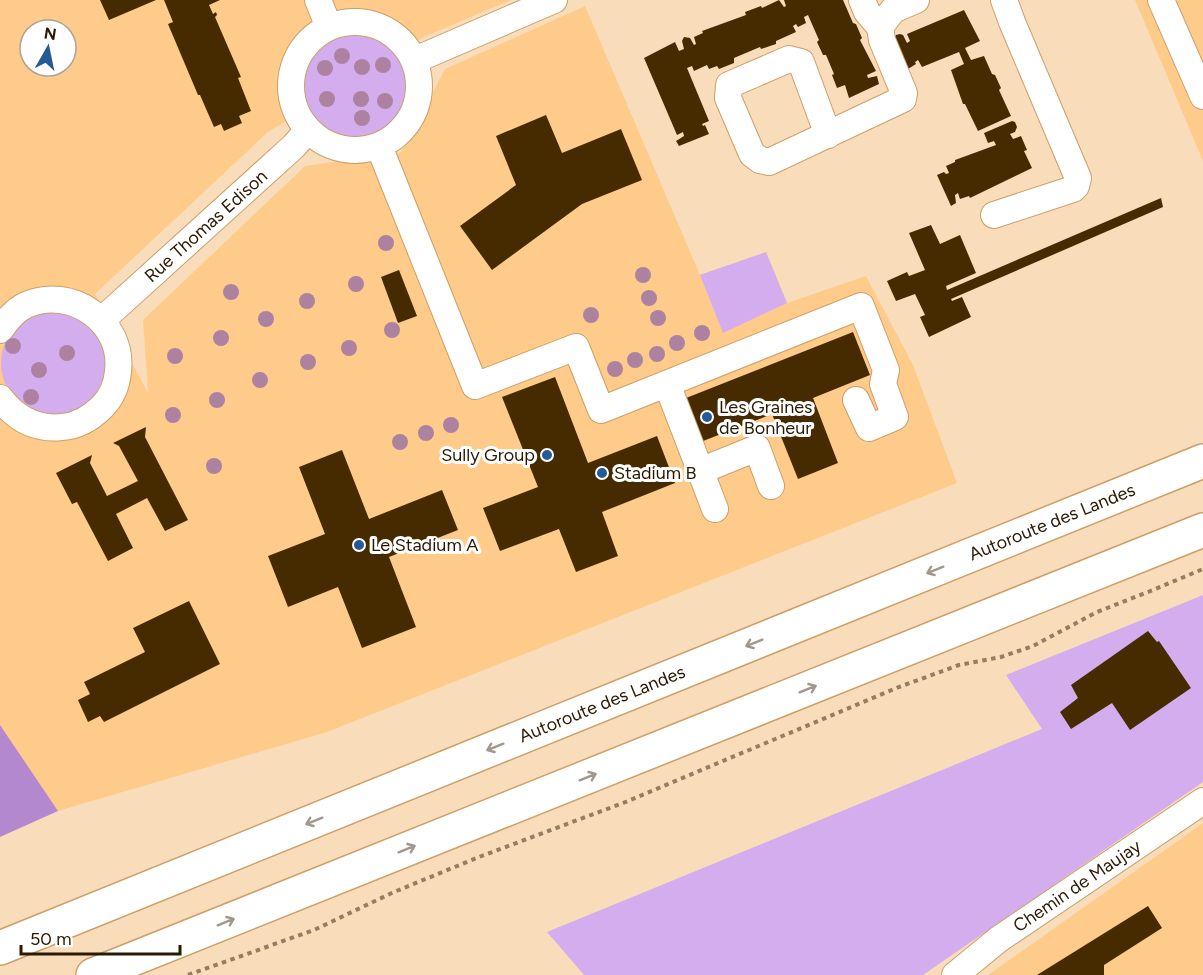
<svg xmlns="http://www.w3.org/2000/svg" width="1203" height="975" font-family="Figtree,sans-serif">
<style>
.built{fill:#ffcb8a;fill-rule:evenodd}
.green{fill:#d4adee}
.forest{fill:#b388cf}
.building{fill:#462b00}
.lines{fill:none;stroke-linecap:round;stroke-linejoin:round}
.minor-casing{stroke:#cc9f67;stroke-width:28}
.highway-casing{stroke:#cc9f67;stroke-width:36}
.path{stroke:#947d61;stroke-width:4;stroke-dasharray:4.5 4.5;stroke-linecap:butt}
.minor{stroke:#fff;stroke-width:26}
.highway{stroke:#fff;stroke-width:33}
.tree{fill:#ad82a1}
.oneway{stroke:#a0988e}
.poi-dot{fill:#255b94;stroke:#fff;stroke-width:2}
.labels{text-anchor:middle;stroke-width:6;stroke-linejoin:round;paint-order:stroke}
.street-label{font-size:18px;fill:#2b1a03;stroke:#fff}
.poi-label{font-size:18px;fill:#2b1a03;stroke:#fff;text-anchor:start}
</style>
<rect width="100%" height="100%" fill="#f9ddbb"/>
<!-- built -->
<g class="built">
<path d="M0,0H511L426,36L268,132L95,294L148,393L143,320L305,166L401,152L445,69L585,6L700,275L766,252L787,303L866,276L913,365L957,483L327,732L58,811L0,725ZM30,30H66V66H30Z"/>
<polygon points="1135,0 1203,0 1203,161"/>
<polygon points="1203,823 1203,975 988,975"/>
</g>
<!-- green -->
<g class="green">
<circle cx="355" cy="87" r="53"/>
<polygon points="766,252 787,303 723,333 700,275"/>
<circle cx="53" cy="363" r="52"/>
<polygon points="1203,595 1203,782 923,975 584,975 547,932 1042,729 1006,675"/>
</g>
<!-- forest -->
<polygon class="forest" points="0,725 58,811 0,837"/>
<!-- building -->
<g class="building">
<polygon points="100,0 156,0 109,20"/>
<polygon points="164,0 220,0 209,5 213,14 216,12 217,15 215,17 241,77 238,78 251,111 239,116 242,123 224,131 221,124 214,127 200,95 198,95 168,24 173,22"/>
<polygon points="779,0 784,7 786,6 784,0 843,0 853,23 856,24 862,38 860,40 876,71 867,75 868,78 877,76 879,84 849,98 845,85 837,88 832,75 834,74 826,55 823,55 817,42 819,40 808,15 804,17 806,23 798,27 796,24 793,26 796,32 776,41 776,44 761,49 760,47 734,58 734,63 719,69 717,66 709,69 707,65 694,71 692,66 687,68 709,121 702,124 703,126 705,125 709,134 679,146 676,141 684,136 683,132 677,135 644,58 675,42 679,51 684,49 682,41 684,37 690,38 694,45 696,44 694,37 703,33 702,31 746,15 745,12 761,6 762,8"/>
<polygon points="964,10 980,41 965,48 971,60 984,56 992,74 995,75 1001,88 999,90 1011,116 978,131 965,104 963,104 951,70 964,64 959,52 922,67 918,60 915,62 916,64 908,69 894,38 896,35 900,34 903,35 907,43 910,41 907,34"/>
<polygon points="546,115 562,153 621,129 642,180 582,204 492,270 460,226 516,185 496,136"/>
<polygon points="1012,121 1015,122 1017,127 1015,132 1010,134 1013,139 1021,136 1027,150 1024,151 1032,168 970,198 969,196 960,199 958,193 955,195 956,203 951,206 937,175 944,172 946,174 949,173 946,166 955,162 955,160 996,145 994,141 988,143 984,133"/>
<polygon points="1161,198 1163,207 951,299 952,301 962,297 971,317 929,337 920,317 925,315 915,294 896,301 887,281 907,272 909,276 925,270 909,233 931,225 940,244 960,235 976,273 946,286 947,290"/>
<polygon points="399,270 417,316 398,323 381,277"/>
<polygon points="853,332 870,375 813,398 838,463 798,479 772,414 698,443 681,400"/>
<polygon points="555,377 588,463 657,436 675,483 602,512 618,556 576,572 559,529 500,551 483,508 538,487 502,397"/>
<polygon points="146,427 145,437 188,520 165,531 147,498 116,514 133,548 108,561 77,502 72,504 56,473 92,455 90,463 107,496 138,481 119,446 113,443"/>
<polygon points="342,450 369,519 442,490 458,530 389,557 416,627 362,648 338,587 288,607 268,556 325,534 299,467"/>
<polygon points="189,601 220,664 104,722 100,716 88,722 78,700 90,694 84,682 145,652 133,628"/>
<polygon points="1148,631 1157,642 1159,641 1191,688 1130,730 1112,703 1071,729 1060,712 1078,698 1071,685"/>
<polygon points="1148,906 1162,928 1104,965 1104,975 1037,975"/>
</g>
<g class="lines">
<!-- minor casing -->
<g class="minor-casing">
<g id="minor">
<polyline points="318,0 329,27"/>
<polyline points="862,0 867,12 880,27"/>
<polyline points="1161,0 1203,96"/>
<circle cx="355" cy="86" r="64"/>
<polyline points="415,60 554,0"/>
<polyline points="828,135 801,62 789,59 729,85 728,98 752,154 760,160 769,162 903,99 904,93 882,40 880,27 893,10 916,0"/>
<polyline points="379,146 475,386 576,347 601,410 861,306 886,370 883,384 895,417 869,428 856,400"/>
<polyline points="994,215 1073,189 1076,186 1078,178 1012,22 1004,0"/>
<polyline points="102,320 294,146 308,130"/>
<path d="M0,330C7,320 15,310 26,305C71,285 124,322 118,371C117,384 112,397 102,407C91,418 78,426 62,427C36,430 16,419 0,398"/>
<polyline points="667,384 715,509"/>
<polyline points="700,471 757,448 771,486"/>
<polyline points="955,975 999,939 1203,801"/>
</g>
</g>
<!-- highway casing -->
<g class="highway-casing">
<g id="highway">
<polyline points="0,948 1203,461"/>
<polyline points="93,975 1203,530"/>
</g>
</g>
<!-- path -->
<polyline class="path" points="188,975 314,930 394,892 479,857 623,803 899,687 959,665 1001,657 1033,646 1097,612 1153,590 1203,569"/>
<!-- minor -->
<use href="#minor" class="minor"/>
<!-- highway -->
<use href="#highway" class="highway"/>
</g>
<!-- trees -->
<g class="tree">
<circle cx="342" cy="56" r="8"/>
<circle cx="383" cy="65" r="8"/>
<circle cx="362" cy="67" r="8"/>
<circle cx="325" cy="68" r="8"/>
<circle cx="327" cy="99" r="8"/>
<circle cx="361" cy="99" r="8"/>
<circle cx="385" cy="101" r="8"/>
<circle cx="362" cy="118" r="8"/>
<circle cx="386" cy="243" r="8"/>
<circle cx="643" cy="275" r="8"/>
<circle cx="356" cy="284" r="8"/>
<circle cx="231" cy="292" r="8"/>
<circle cx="649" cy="298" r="8"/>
<circle cx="307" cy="301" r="8"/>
<circle cx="591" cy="315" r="8"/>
<circle cx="658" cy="318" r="8"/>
<circle cx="266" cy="319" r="8"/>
<circle cx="392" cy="330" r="8"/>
<circle cx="702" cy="333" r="8"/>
<circle cx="221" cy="338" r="8"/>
<circle cx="677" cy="343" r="8"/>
<circle cx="13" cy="346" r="8"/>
<circle cx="349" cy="348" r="8"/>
<circle cx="67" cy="353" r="8"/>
<circle cx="657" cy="354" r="8"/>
<circle cx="175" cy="356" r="8"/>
<circle cx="635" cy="360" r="8"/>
<circle cx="308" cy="362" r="8"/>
<circle cx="615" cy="369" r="8"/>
<circle cx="39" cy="370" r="8"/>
<circle cx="260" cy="380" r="8"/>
<circle cx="31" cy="397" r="8"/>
<circle cx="217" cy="400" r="8"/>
<circle cx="173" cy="415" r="8"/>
<circle cx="451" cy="425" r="8"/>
<circle cx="426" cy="433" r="8"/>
<circle cx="400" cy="442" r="8"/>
<circle cx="214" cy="466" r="8"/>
</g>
<!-- one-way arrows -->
<defs><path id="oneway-shaft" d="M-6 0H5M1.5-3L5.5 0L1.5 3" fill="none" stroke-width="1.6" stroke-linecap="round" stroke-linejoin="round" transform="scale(1.5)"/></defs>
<g class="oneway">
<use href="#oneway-shaft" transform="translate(935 570) rotate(158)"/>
<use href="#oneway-shaft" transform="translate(754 643) rotate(158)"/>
<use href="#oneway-shaft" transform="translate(808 689) rotate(-22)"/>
<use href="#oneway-shaft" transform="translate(495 747) rotate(158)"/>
<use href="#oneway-shaft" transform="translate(588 777) rotate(-22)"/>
<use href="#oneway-shaft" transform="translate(314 821) rotate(158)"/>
<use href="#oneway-shaft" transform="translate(407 849) rotate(-22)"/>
<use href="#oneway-shaft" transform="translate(226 922) rotate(-22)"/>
</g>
<!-- markers -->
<g class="poi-dot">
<circle cx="707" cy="417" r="6"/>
<circle cx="547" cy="455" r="6"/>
<circle cx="602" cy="473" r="6"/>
<circle cx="359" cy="545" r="6"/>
</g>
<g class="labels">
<!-- street labels -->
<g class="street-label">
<text transform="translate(206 226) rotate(-42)" y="6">Rue Thomas Edison</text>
<text transform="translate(1052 522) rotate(-22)" y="6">Autoroute des Landes</text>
<text transform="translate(602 704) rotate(-22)" y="6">Autoroute des Landes</text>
<text transform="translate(1077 886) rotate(-34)" y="6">Chemin de Maujay</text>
</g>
<!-- poi labels -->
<g class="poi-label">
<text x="719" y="413">Les Graines<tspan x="719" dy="21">de Bonheur</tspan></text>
<text x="535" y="461" text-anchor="end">Sully Group</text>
<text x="614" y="479">Stadium B</text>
<text x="371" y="551">Le Stadium A</text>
</g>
</g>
<!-- north arrow -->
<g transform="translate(48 48) rotate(9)"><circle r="28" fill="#ffffff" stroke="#aaa39a" stroke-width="1.5"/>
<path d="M0-4.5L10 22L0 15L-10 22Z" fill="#255b94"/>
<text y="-9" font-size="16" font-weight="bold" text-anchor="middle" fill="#2b1a03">N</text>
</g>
<!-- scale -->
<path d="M21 945v9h159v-9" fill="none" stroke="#2b1a03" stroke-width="3"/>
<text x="30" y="945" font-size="18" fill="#2b1a03" stroke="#ffffff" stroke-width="4.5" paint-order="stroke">50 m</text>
</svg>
